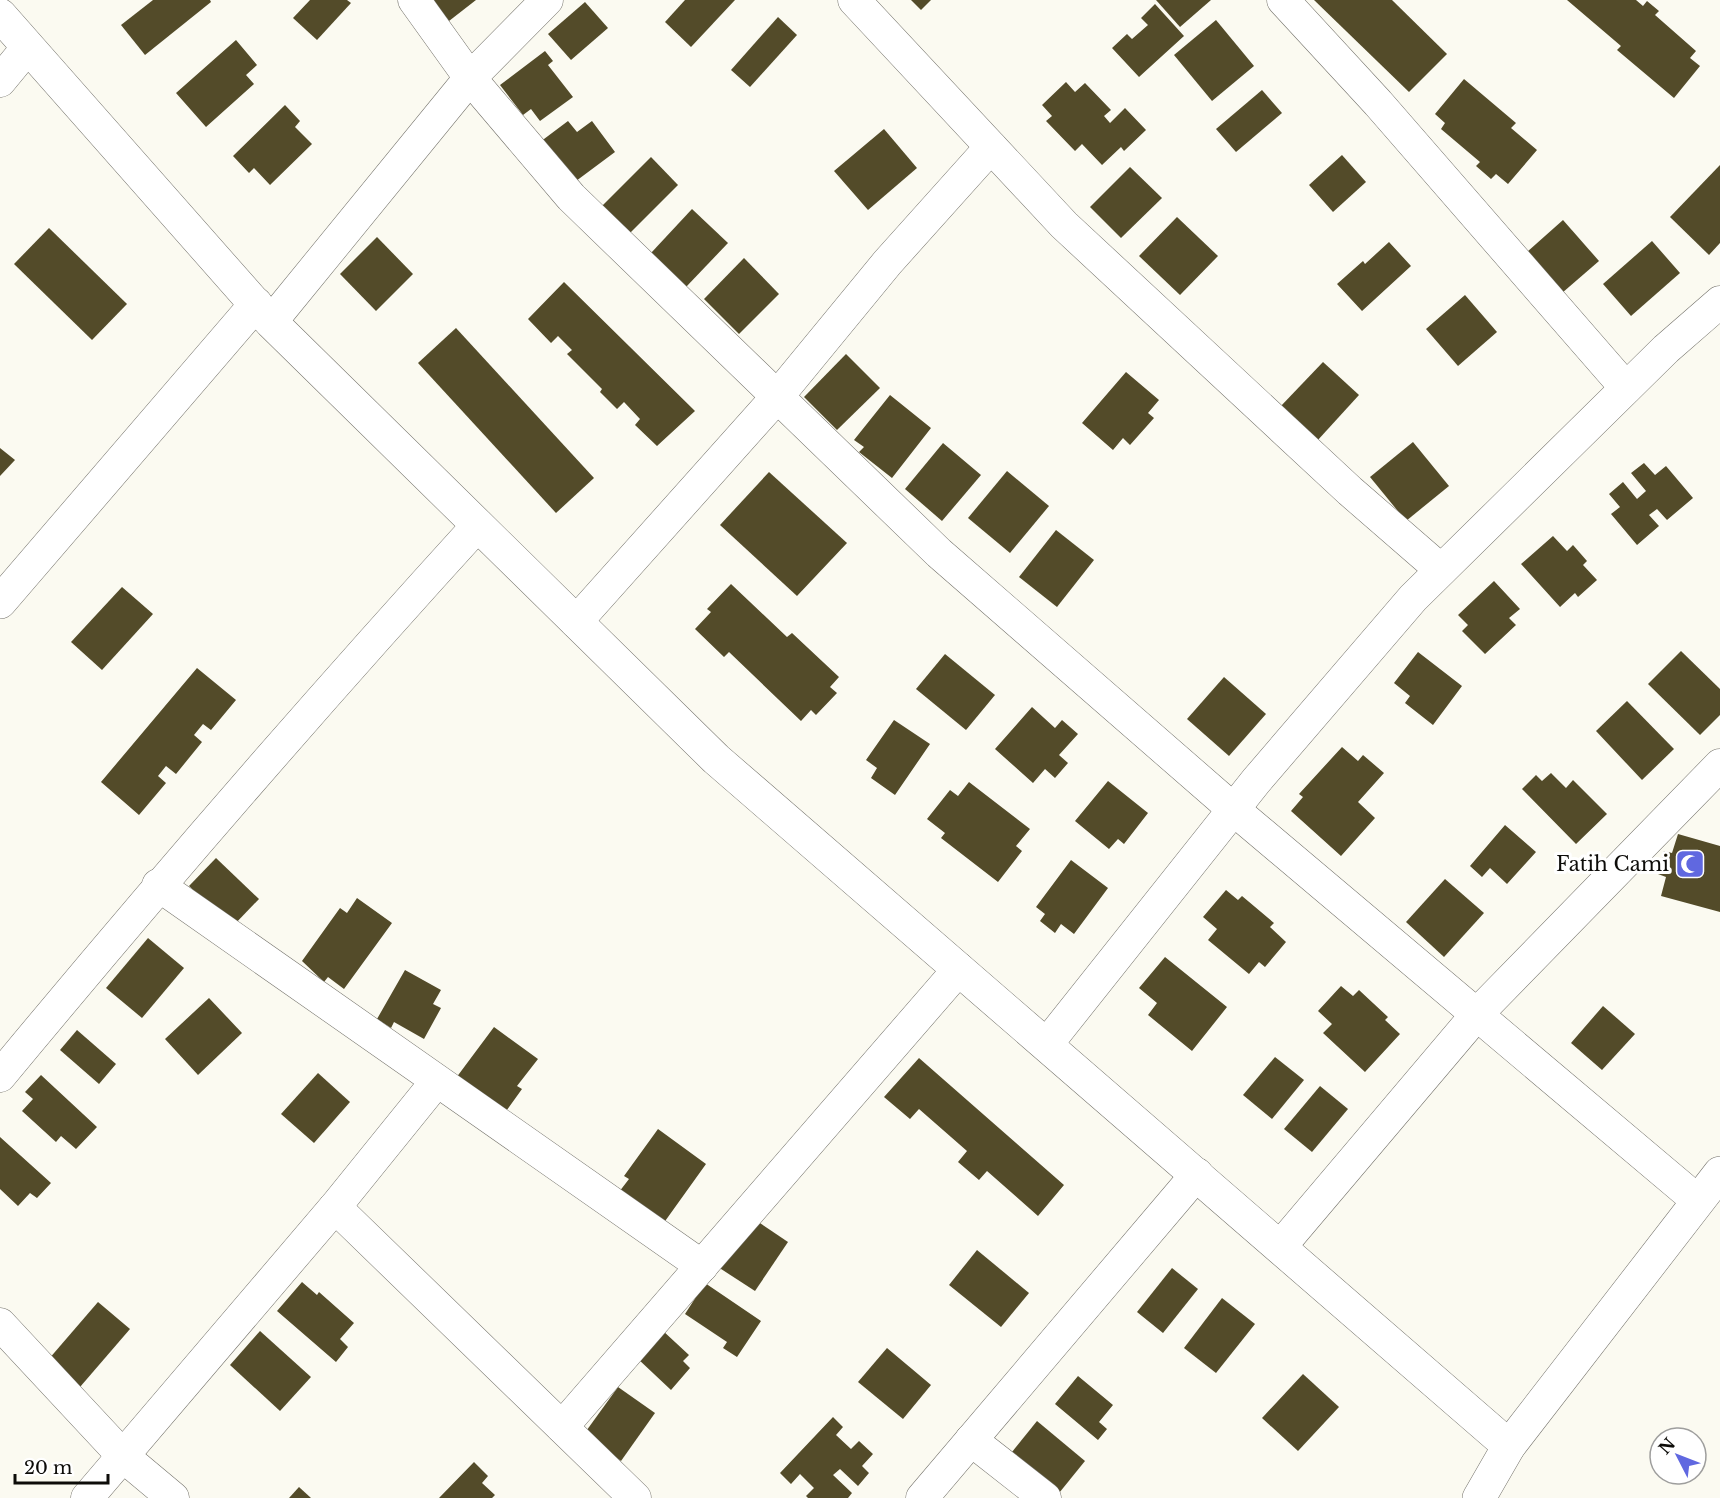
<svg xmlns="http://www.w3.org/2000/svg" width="1720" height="1498" font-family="'Libre Baskerville',serif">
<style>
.building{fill:#534b29}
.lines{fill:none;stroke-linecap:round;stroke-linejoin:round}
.minor-casing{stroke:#74726b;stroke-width:33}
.tertiary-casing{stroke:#74726b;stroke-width:34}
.minor{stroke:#fff;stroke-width:32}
.tertiary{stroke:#fff;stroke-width:33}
.labels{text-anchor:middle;stroke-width:6;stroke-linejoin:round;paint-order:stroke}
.poi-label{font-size:20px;fill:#0d0c09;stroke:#fff;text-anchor:end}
</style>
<rect width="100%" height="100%" fill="#fbfaf1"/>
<!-- building -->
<g class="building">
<polygon points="153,0 210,0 211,2 145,55 121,25"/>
<polygon points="310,0 347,0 351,3 317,40 293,18"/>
<polygon points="433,0 476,0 449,21"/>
<polygon points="685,0 735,0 691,47 665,22"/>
<polygon points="911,0 931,0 921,10"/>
<polygon points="1156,0 1211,0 1180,27"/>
<polygon points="1314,0 1392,0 1447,54 1409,92"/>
<polygon points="1567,0 1636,0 1643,6 1647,1 1659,11 1655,15 1696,51 1690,58 1700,66 1674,98 1617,50 1621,46"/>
<polygon points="585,2 608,28 571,60 548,34"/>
<polygon points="1155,4 1184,36 1139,77 1112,48 1127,34 1132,39 1148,25 1141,18"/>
<polygon points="778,17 797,35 750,87 731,70"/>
<polygon points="1216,20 1254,66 1212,101 1174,55"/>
<polygon points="236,40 257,65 246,75 254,84 206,127 176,93"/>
<polygon points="545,51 553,61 548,65 573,97 540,121 531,109 523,115 500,85"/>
<polygon points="1464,79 1516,123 1511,128 1537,150 1508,184 1496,174 1491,179 1476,166 1480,162 1441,129 1445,123 1435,114"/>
<polygon points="1066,82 1075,92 1085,83 1111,110 1104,116 1110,123 1125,108 1146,130 1124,151 1121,147 1102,165 1082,144 1075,151 1046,121 1052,116 1042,105"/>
<polygon points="1262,90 1282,113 1236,152 1216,129"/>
<polygon points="285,105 300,121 295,127 312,144 270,185 254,168 249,173 233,156"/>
<polygon points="568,121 577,132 592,121 615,152 572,184 540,142"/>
<polygon points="884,129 917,168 868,210 834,171"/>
<polygon points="1342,155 1366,182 1333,212 1309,185"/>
<polygon points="651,157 678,185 625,238 597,211"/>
<polygon points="1720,165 1720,243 1709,255 1670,217"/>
<polygon points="1130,167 1162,198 1121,238 1090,207"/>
<polygon points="692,209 728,243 686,287 651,253"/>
<polygon points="1177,217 1218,256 1180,295 1139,256"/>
<polygon points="1563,220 1599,261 1562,293 1527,252"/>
<polygon points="49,228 127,304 92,340 14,264"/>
<polygon points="377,237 413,274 376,311 340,274"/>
<polygon points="1652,241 1680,273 1631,316 1603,284"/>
<polygon points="1389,242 1411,266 1362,311 1337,284 1363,261 1365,264"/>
<polygon points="744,258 779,294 739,334 704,299"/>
<polygon points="564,282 695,411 657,446 635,425 640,419 624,402 617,409 600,392 602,389 567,354 572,350 558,336 551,343 528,319"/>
<polygon points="1465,295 1497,332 1458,366 1426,329"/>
<polygon points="456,328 594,478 556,513 418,363"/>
<polygon points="846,354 880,388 837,430 804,397"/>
<polygon points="1323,362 1359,395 1317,441 1280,407"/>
<polygon points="1126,372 1159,400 1148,413 1154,418 1130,445 1123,438 1113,450 1082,423"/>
<polygon points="890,395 931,428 892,478 859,452 864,447 854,440"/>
<polygon points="1413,442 1449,486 1406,521 1370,477"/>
<polygon points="943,443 981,475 942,521 905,489"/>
<polygon points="0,448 15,460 0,476"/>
<polygon points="1644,463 1655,475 1666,466 1693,498 1667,520 1657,509 1649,515 1659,526 1637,545 1611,514 1620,507 1609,494 1623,482 1637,499 1646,491 1631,473"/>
<polygon points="1007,471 1049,506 1010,553 968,518"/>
<polygon points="769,472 847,543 797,596 720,525"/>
<polygon points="1056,530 1094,560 1057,607 1019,577"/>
<polygon points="1553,536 1567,551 1573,545 1587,561 1583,565 1597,580 1578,597 1575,593 1560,607 1521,564"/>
<polygon points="1494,581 1520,609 1509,618 1516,625 1485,654 1462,631 1468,625 1458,615"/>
<polygon points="731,584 787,637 792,633 839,677 830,687 837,693 816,715 811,710 801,721 729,652 724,657 695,629 711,612 707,609"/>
<polygon points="122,587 153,614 102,670 71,642"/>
<polygon points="1681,651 1720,689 1720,715 1700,735 1648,684"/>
<polygon points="1418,652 1462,686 1433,725 1405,703 1410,696 1394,683"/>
<polygon points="945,654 995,695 966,730 916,689"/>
<polygon points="197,668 236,700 211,730 203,724 194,735 202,742 176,774 166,766 158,776 166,783 139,815 101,782"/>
<polygon points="1224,677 1266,714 1229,756 1187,719"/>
<polygon points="1627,701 1674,749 1642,780 1596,731"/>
<polygon points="1032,707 1055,728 1062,720 1078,734 1059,755 1068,763 1055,778 1045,769 1033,783 995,749"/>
<polygon points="894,720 930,744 895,795 871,778 877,768 866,760"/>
<polygon points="1342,747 1358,761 1363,755 1384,773 1358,802 1375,818 1341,856 1291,811 1303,797 1299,794"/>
<polygon points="1551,773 1566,788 1573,780 1607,814 1576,844 1522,789 1536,775 1542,781"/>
<polygon points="1108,781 1148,813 1124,844 1118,839 1109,849 1075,821"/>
<polygon points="969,782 1030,829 1016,846 1022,851 998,882 941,838 945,833 927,819 950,790 958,796"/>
<polygon points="1505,825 1536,852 1507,884 1490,868 1482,877 1470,866"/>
<polygon points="1678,834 1720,846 1720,912 1661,896 1666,877 1658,874 1664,851 1672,853"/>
<polygon points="216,858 259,899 232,927 189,886"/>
<polygon points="1071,860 1108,888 1074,934 1061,924 1055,933 1040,921 1045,914 1036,907"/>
<polygon points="1445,879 1484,913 1444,957 1406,922"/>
<polygon points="1226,890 1238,900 1242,896 1274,923 1270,927 1286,942 1265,967 1259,962 1249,974 1208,940 1217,929 1203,917"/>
<polygon points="357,898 392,923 344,989 328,977 324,982 302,961 340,908 347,913"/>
<polygon points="148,938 184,968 142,1018 106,988"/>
<polygon points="1165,957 1227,1007 1192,1051 1148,1015 1157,1003 1139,988"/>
<polygon points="405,970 441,990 433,1004 441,1008 424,1039 394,1022 391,1028 377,1019"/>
<polygon points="1341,986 1353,996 1359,990 1388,1017 1385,1020 1400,1034 1365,1072 1323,1033 1332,1024 1318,1011"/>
<polygon points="209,998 242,1033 198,1075 165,1039"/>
<polygon points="1603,1006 1635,1034 1602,1070 1571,1043"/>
<polygon points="494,1027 538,1059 517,1086 522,1089 504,1114 456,1078"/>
<polygon points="77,1030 116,1064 99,1084 60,1050"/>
<polygon points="1275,1057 1304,1080 1272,1119 1243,1095"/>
<polygon points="919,1058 1064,1185 1038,1216 987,1171 979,1180 958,1162 967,1151 919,1109 910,1119 884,1097"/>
<polygon points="318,1073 350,1102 314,1143 281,1114"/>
<polygon points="41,1075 97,1127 76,1149 61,1136 56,1142 22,1111 33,1099 25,1092"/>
<polygon points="1320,1086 1348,1109 1312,1152 1284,1129"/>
<polygon points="658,1129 706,1164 663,1224 619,1192 629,1179 624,1176"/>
<polygon points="0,1137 51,1183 37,1198 30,1193 18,1206 0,1189"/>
<polygon points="751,1217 788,1242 755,1291 718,1267"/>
<polygon points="977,1250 1029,1293 1001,1327 949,1285"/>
<polygon points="1172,1268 1198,1289 1163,1333 1137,1312"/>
<polygon points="302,1282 317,1295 319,1292 354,1323 340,1339 348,1347 336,1362 277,1311"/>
<polygon points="705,1283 761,1321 737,1357 723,1348 727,1342 685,1314"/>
<polygon points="1222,1298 1255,1324 1216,1373 1184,1348"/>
<polygon points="98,1302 130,1329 80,1387 48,1360"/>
<polygon points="662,1330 689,1355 683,1361 690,1368 671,1390 637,1358"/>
<polygon points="260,1331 311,1377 280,1411 230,1365"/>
<polygon points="887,1348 931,1385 903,1419 858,1382"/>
<polygon points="1303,1374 1339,1407 1298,1451 1262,1418"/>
<polygon points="1078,1376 1113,1405 1099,1422 1107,1429 1098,1440 1055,1404"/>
<polygon points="618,1387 655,1413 621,1461 584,1434"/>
<polygon points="833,1417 843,1427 836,1435 851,1449 859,1441 873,1454 862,1466 869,1473 858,1486 840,1469 833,1475 852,1493 848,1498 808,1498 806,1496 814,1488 800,1474 791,1484 780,1473"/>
<polygon points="1037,1421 1085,1461 1055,1498 1004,1462"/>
<polygon points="474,1462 488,1476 482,1483 495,1495 492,1498 439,1498"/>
<polygon points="299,1487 311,1498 289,1498"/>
</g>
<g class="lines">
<!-- minor casing -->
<g class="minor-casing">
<g id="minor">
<polyline points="547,0 470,78 571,197 939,553 1233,809 1698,1201"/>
<polyline points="854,0 1064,225 1350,491 1441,570"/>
<polyline points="1283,0 1378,103 1626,388"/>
<polyline points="0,81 28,47"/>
<polyline points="271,322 470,78 414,0"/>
<polyline points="576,622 777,397 887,263 991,147"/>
<polyline points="158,885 702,1266"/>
<polyline points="1047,1044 1256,781 1413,598 1666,349 1720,302"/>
<path d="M0,1076C155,889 314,705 478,525"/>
<polyline points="335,1207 635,1498"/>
<polyline points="1280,1247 1478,1013 1720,765"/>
<polyline points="0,1324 124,1457 173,1498"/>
<polyline points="562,1427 959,969"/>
<polyline points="971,1440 1045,1498"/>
<polyline points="87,1498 335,1207 436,1082"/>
<polyline points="922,1498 1197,1174"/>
</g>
</g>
<!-- tertiary casing -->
<g class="tertiary-casing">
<g id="tertiary">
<polyline points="0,15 271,322 716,759 1509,1446"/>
<polyline points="0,602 256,304"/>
<polyline points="1479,1498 1509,1446 1720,1173"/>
</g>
</g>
<!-- minor -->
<use href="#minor" class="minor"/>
<!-- tertiary -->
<use href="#tertiary" class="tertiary"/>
</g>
<!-- icons -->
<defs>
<g id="mosque-square" transform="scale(1.5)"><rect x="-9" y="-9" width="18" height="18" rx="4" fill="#6068e0" stroke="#fff"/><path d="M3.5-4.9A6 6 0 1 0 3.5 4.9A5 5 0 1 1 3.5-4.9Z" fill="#fff"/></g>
</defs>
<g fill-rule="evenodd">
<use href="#mosque-square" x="1690" y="864"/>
</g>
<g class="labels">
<!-- poi labels -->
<g class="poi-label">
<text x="1669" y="871">Fatih Cami</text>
</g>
</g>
<!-- north arrow -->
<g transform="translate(1678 1456) rotate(312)"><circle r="28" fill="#ffffff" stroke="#9e9e9d" stroke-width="1.5"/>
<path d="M0-4.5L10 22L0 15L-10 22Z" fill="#6068e0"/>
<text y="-9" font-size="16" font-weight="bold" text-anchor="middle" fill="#0d0c09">N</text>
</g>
<!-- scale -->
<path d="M15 1474v9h93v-9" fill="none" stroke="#0d0c09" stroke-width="3"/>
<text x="24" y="1474" font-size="18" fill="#0d0c09" stroke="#ffffff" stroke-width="4.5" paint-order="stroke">20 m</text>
</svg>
